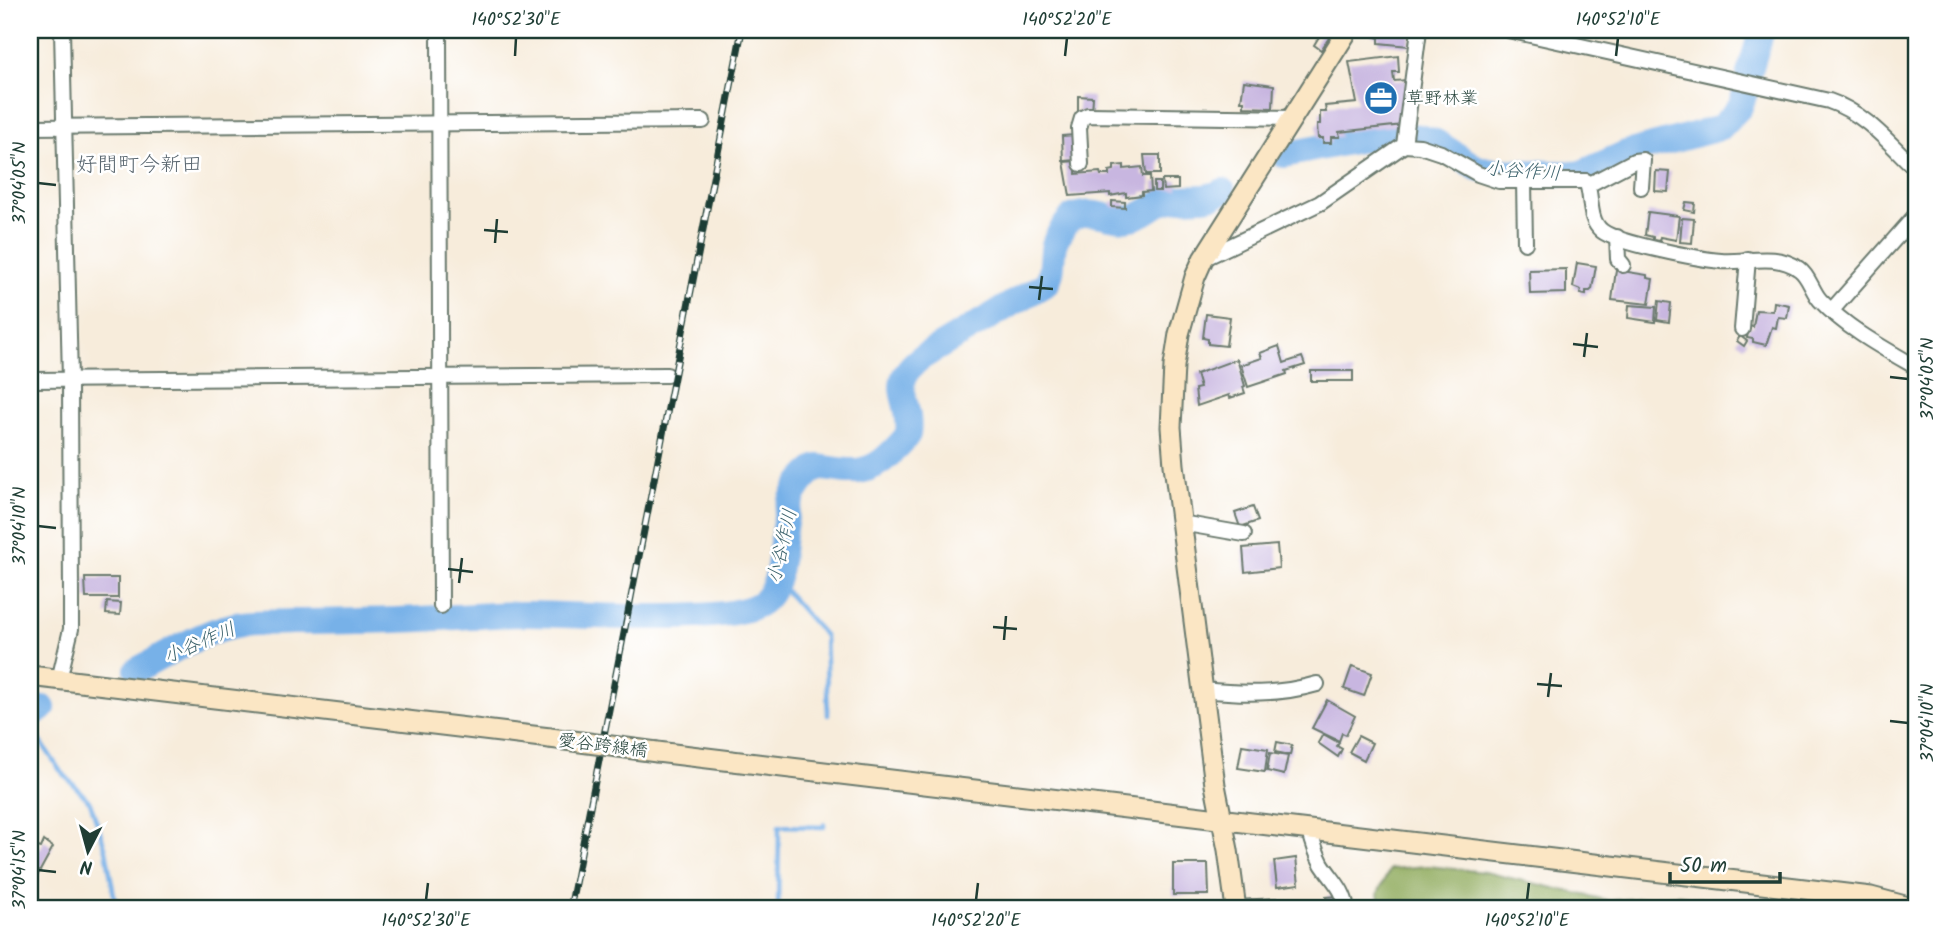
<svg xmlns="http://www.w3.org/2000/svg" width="1946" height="939" font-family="Kalam,'Klee One',sans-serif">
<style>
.forest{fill:#90ab5d;stroke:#587448;stroke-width:2}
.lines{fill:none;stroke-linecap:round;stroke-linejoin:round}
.stream{stroke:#77b1e8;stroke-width:4.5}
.river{stroke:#77b1e8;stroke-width:26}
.building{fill:#c8b6e0}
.street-casing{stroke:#6b7a6e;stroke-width:18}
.secondary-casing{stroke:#6b7a6e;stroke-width:23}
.street{stroke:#fff;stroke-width:14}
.secondary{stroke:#fbe6c4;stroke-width:19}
.rail-casing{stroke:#1f3d34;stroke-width:7}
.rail{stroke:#fff;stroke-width:4.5;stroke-dasharray:13;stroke-linecap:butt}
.secondary-bridge-casing{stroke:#6b7a6e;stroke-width:23;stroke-linecap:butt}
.secondary-bridge{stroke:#fbe6c4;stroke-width:19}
.ticks{fill:none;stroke:#1f3d34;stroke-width:2.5}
.labels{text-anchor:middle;stroke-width:5;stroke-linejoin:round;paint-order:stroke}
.poi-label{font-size:18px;fill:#1f3d34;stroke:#fff;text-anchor:start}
.street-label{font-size:18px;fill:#1f3d34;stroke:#fff}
.water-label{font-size:19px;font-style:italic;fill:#39606a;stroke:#fff}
.quarter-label{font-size:21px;fill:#5a6770;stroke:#fff}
.neatline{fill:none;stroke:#1f3d34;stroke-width:2.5}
.ticks-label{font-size:18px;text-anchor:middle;fill:#1f3d34}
</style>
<rect width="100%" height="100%" fill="#fff"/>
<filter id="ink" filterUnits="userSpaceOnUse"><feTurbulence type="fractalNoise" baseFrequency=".0143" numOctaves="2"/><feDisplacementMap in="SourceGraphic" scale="14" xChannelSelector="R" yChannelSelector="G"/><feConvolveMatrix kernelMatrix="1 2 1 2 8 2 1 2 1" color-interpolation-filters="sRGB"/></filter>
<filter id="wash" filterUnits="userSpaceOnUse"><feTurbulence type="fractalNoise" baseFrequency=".00686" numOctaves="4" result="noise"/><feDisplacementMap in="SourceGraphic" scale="28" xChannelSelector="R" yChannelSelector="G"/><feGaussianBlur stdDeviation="1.57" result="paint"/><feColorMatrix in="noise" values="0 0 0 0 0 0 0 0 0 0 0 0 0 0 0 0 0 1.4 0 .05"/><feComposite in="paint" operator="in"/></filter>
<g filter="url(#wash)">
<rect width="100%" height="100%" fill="#f7ecdb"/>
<!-- forest -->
<polygon class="forest" points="1428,866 1485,872 1610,901 1678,895 1764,909 1380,909 1378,893 1390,869"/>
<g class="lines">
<!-- stream -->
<g class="stream">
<polyline points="775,579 825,636 828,715"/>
<polyline points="30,725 59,769 90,802 106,850 115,901 128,909"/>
<polyline points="778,909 779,826 824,827 824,824"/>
</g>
<!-- river -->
<g class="river">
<polyline points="1748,77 1762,30"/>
<polyline points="1284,155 1388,134 1419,137 1436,142 1477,168 1495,171 1579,174 1626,153 1720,128 1740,107 1745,93"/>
<path d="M137,670C168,654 209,627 243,624C259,622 275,623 291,622C326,622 362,621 397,620C441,619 485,614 529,614C575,614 729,626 761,603C796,578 764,504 818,467C847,471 866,478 890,454C896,448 903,442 908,434C913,398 884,385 922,357L1047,283C1054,270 1051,258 1054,245C1057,234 1065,225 1072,217C1096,207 1110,222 1131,218C1144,216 1153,205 1165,201C1184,194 1204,202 1223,191"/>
<polyline points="30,715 43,708"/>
</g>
</g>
<g id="blocks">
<!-- building -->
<g class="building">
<polygon points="1323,30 1334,30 1321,50 1314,45"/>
<polygon points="1359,30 1411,30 1409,46 1379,43 1379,38"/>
<polygon points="1398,56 1399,72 1393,72 1394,81 1407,80 1403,125 1339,132 1340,137 1331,137 1331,143 1323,143 1323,138 1318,138 1317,124 1320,124 1320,112 1326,112 1325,106 1357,103 1349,62"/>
<polygon points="1244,81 1274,85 1273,108 1244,107 1244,101 1241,101"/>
<polygon points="1078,96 1093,97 1092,113 1078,112"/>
<polygon points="1076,135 1077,160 1063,161 1062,136"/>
<polygon points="1144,155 1160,155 1160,174 1146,174"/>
<polygon points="1076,161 1076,174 1100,172 1101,175 1109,175 1109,171 1114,170 1114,166 1124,165 1124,169 1142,167 1143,176 1150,176 1151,191 1142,192 1142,195 1126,197 1126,193 1110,196 1110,193 1070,196 1064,162"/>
<polygon points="1656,171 1670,172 1668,192 1655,191"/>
<polygon points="1162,180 1178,180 1178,189 1163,190"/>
<rect x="1154" y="182" width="6" height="9"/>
<polygon points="1112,201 1125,202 1125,208 1112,207"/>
<polygon points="1686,202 1695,203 1694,212 1684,210"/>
<polygon points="1648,212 1679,216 1676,240 1660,237 1659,241 1653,240 1653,237 1645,235"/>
<polygon points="1682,218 1694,219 1692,243 1680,242"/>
<polygon points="1577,263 1596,266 1592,289 1590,291 1586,291 1586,295 1580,294 1581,290 1573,287"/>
<polygon points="1566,269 1566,293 1530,294 1529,270"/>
<polygon points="1616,270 1647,275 1647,278 1653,279 1649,304 1612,300"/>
<polygon points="1659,301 1671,303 1669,322 1657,320"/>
<polygon points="1774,302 1789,305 1787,318 1778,317 1776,328 1772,327 1766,345 1753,342 1753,339 1747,338 1749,326 1753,327 1756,310 1773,311"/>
<polygon points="1629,305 1656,307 1655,322 1628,318"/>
<polygon points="1206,314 1230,317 1226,346 1208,344 1208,339 1203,338"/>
<polygon points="1740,336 1747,341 1744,346 1737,341"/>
<polygon points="1279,346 1284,363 1302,357 1305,365 1286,371 1287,374 1248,387 1241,365 1262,358 1260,353"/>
<polygon points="1237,359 1245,386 1243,387 1245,393 1230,398 1229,395 1197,406 1195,389 1200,388 1196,374"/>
<rect x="1311" y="371" width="42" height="10"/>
<polygon points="1253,507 1258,521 1240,527 1235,513"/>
<polygon points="1277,545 1279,568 1245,572 1243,548"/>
<polygon points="85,578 118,578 118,598 86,598"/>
<polygon points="107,602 121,603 120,615 106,614"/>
<polygon points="1352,666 1372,673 1364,696 1344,689"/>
<polygon points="1327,700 1355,716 1346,735 1342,733 1339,741 1312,728"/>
<polygon points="1323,734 1339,743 1337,746 1342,749 1338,757 1318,743"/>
<polygon points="1358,736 1372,743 1364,760 1349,752"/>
<polygon points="1277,742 1292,745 1290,755 1275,752"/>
<polygon points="1242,745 1268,749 1265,772 1238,768"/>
<polygon points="1270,753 1288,756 1284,775 1267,771"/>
<polygon points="44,841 53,847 30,889 30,848 34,850 35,846 41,848"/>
<polygon points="1296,858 1299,884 1277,887 1274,861"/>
<polygon points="1173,864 1208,864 1209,895 1173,895"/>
<polygon points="1340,896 1342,909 1327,909 1326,897"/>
</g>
</g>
</g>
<g filter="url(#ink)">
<use href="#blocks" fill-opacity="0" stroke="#6b7a6e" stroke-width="2"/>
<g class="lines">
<!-- street casing -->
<g class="street-casing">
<g id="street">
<polyline points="439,30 441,606"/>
<path d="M1508,30L1829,101C1865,113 1889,143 1916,169"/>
<polyline points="30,127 703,121"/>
<path d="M1404,145L1420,146L1441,153L1478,174L1499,181H1586C1593,196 1587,219 1602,231C1617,243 1699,259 1721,261C1746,263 1776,252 1799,269C1809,276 1812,291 1820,300C1846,328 1883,348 1916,367"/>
<polyline points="1081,164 1079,128 1082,118 1088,115 1292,118"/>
<polyline points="1524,181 1525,243"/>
<polyline points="1588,185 1634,161 1643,160 1641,187"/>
<polyline points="1617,237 1618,259 1623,265"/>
<polyline points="1203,259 1320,203 1404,145 1419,30"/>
<polyline points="1832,310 1916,215"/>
<polyline points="1742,329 1748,259"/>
<polyline points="30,380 667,375"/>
<polyline points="1181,523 1244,534"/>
<polyline points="59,680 71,629 71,598 70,380 62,30"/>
<path d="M1203,690C1241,694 1279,695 1317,684"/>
<path d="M1310,831C1313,843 1316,853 1322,864C1333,881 1344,889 1347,909"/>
<polyline points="1235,908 1281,906"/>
</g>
</g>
<!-- secondary casing -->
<g class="secondary-casing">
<g id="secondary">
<polyline points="30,676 550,738"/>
<polyline points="657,752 1871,897 1916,909"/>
<polyline points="1236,909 1228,850 1215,785 1174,465 1171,427 1174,366 1179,334 1195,277 1203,259 1348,30"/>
</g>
</g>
<!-- street -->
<use href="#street" class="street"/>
<!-- secondary -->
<use href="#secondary" class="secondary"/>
<!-- rail casing -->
<g class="rail-casing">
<polyline id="rail" points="570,909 742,30"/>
</g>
<!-- rail -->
<use href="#rail" class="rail"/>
<!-- secondary-bridge casing -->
<g class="secondary-bridge-casing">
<polyline id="secondary-bridge" points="550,738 657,752"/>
</g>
<!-- secondary-bridge -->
<use href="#secondary-bridge" class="secondary-bridge"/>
</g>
</g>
<!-- ticks -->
<path class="ticks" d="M515,56L516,38M1065,56L1067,38M1616,56L1618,38M38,183L56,185M484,230L508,232M495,243L497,219M1029,287L1053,289M1039,300L1042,276M1573,344L1598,347M1584,357L1587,333M1890,377L1908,379M38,526L56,528M448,569L473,572M459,583L462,558M993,627L1017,629M1004,640L1006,616M1537,684L1562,686M1548,697L1551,673M1890,721L1908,723M38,870L56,872M426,900L428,883M976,900L978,883M1527,900L1529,883"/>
<!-- icons -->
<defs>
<g id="office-disc" transform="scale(1.75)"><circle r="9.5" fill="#1f6fb2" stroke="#fff"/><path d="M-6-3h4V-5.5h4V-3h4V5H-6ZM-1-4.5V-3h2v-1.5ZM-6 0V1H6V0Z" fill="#fff"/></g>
</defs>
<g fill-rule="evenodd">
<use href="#office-disc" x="1381" y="98"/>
</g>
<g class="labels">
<!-- poi labels -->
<g class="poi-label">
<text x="1406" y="104">草野林業</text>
</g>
<!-- street labels -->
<g class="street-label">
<text transform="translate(603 745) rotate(7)" y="6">愛谷跨線橋</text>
</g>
<!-- water labels -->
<g class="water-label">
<text transform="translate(1523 170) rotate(4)" y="7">小谷作川</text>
<text transform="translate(781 546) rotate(-77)" y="7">小谷作川</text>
<text transform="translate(199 642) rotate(-23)" y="7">小谷作川</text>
</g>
<!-- quarter labels -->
<g class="quarter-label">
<text x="139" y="171">好間町今新田</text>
</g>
</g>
<!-- margin -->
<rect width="1946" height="939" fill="none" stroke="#fff" stroke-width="77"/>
<!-- north arrow -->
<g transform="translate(88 851) rotate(186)" stroke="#ffffff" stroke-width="5" paint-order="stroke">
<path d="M0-5L12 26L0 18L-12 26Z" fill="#1f3d34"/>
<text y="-10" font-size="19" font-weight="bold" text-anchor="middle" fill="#1f3d34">N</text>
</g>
<!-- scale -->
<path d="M1670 872v10h110v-10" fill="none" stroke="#1f3d34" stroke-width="3.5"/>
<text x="1680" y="872" font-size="21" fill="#1f3d34" stroke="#ffffff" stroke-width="5" paint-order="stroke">50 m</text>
<rect x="38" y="38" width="1870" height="862" class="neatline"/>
<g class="ticks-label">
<text x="516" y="25">140°52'30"E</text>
<text x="1067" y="25">140°52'20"E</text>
<text x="1618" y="25">140°52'10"E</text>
<text transform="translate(19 183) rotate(-90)" y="6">37°04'05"N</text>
<text transform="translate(1927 379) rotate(-90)" y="6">37°04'05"N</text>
<text transform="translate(19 526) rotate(-90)" y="6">37°04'10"N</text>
<text transform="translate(1927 723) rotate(-90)" y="6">37°04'10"N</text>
<text transform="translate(19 870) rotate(-90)" y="6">37°04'15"N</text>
<text x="426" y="926">140°52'30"E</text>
<text x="976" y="926">140°52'20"E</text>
<text x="1527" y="926">140°52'10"E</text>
</g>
</svg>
